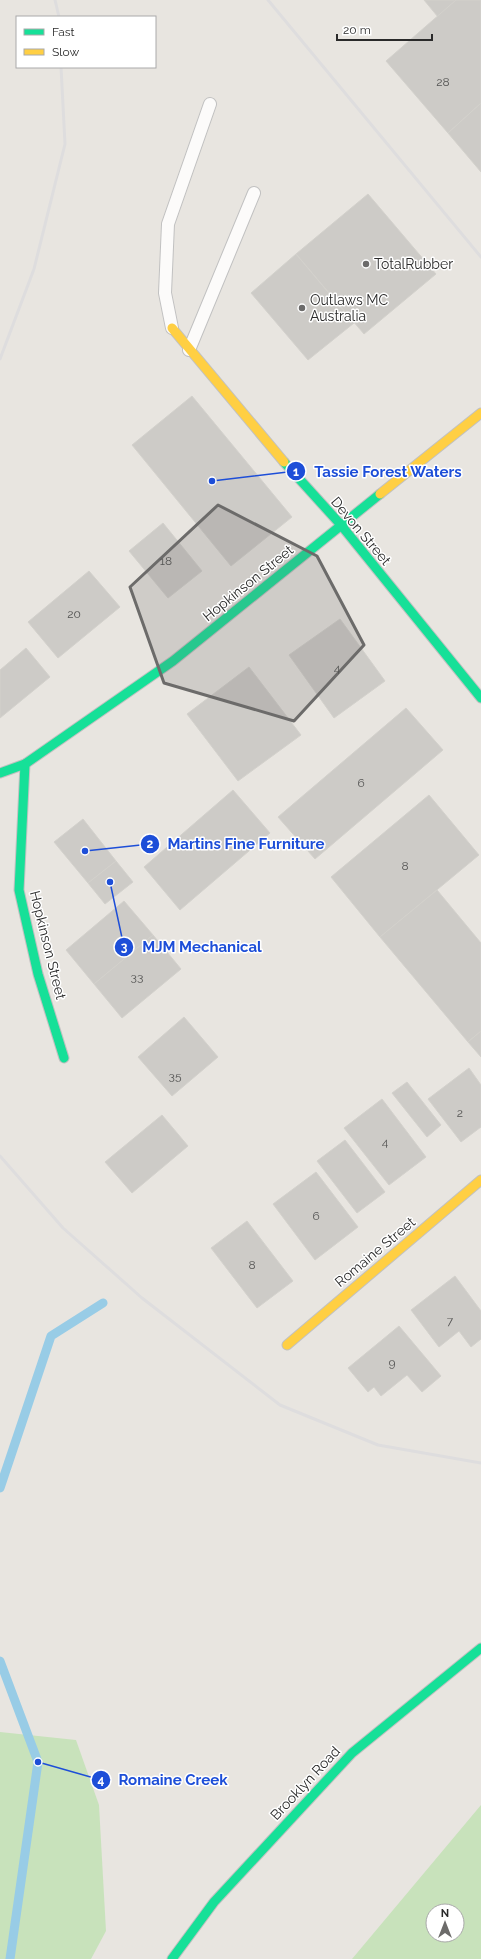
<svg xmlns="http://www.w3.org/2000/svg" width="481" height="1959" font-family="Raleway,sans-serif">
<style>
.green{fill:#c8e2bb;fill-rule:evenodd}
.lines{fill:none;stroke-linecap:round;stroke-linejoin:round}
.stream{stroke:#98cce6;stroke-width:9}
.building{fill:#cdcbc7;stroke:#d3d1cc}
.lane-casing{stroke:#c1c1c1;stroke-width:14}
.fast-casing{stroke:#c1c1c1;stroke-width:11}
.slow-casing{stroke:#c1c1c1;stroke-width:11}
.lane{stroke:#fcfbfa;stroke-width:12}
.fast{stroke:#16e098;stroke-width:9}
.slow{stroke:#ffcf43;stroke-width:9}
.rail{stroke:#deddde;stroke-width:3}
.marked{fill:#6c6b6a;fill-opacity:0.2;stroke:#6c6b6a;stroke-width:3;stroke-linejoin:round}
.poi-dot{fill:#6c6b6a;stroke:#fff;stroke-width:1.5}
.labels{text-anchor:middle;stroke-width:3;stroke-linejoin:round;paint-order:stroke}
.number-label{font-size:12px;fill:#545453}
.poi-label{font-size:14px;fill:#2a2a2a;stroke:#fff;text-anchor:start}
.street-label{font-size:14px;fill:#2a2a2a;stroke:#fff}
.leader{fill:none;stroke:#1d4ed8;stroke-width:1.5}
.callout-dot{fill:#1d4ed8;stroke:#fff;stroke-width:1.5}
.mark-label{font-size:12px;text-anchor:middle;font-weight:bold;fill:#fff}
.callout-label{font-size:15px;text-anchor:middle;font-weight:bold;fill:#1d4ed8;stroke:#fff;stroke-width:3;stroke-linejoin:round;paint-order:stroke}
</style>
<rect width="100%" height="100%" fill="#e8e5e0"/>
<!-- green -->
<g class="green">
<polygon points="0,1732 76,1740 99,1805 106,1931 91,1959 0,1959"/>
<path d="M481,1805V1959H352ZM433,1911H457V1935H433Z"/>
</g>
<g class="lines">
<!-- stream -->
<g class="stream">
<polyline points="0,1488 51,1336 103,1303"/>
<polyline points="0,1661 38,1762 10,1959"/>
</g>
</g>
<!-- building -->
<g class="building">
<polygon points="424,0 456,0 438,17"/>
<polygon points="456,0 481,0 481,103 448,133 386,61"/>
<polygon points="481,103 481,172 448,133"/>
<polygon points="368,194 436,274 364,334 296,254"/>
<polygon points="296,254 354,323 308,360 251,293"/>
<polygon points="192,396 292,517 231,566 132,445"/>
<polygon points="163,523 202,571 168,598 129,551"/>
<polygon points="89,571 120,607 58,658 28,622"/>
<polygon points="340,619 385,681 334,718 289,655"/>
<polygon points="26,648 50,677 0,718 0,670"/>
<polygon points="249,667 301,735 238,781 187,714"/>
<polygon points="406,708 443,750 315,859 278,817"/>
<polygon points="233,790 270,833 180,910 144,867"/>
<polygon points="429,795 479,855 380,937 331,877"/>
<polygon points="83,819 116,861 88,883 54,842"/>
<polygon points="116,861 133,882 105,904 88,883"/>
<polygon points="437,890 481,943 481,1031 468,1042 380,937"/>
<polygon points="124,901 153,935 94,984 66,950"/>
<polygon points="153,935 181,969 122,1018 94,984"/>
<polygon points="184,1017 218,1057 172,1096 138,1057"/>
<polygon points="481,1031 481,1057 468,1042"/>
<polygon points="469,1068 481,1085 481,1127 461,1142 428,1099"/>
<polygon points="407,1082 441,1125 427,1137 392,1093"/>
<polygon points="382,1099 426,1157 389,1185 344,1128"/>
<polygon points="162,1115 188,1146 132,1193 105,1162"/>
<polygon points="345,1140 385,1192 357,1213 317,1161"/>
<polygon points="316,1172 358,1227 315,1260 273,1204"/>
<polygon points="247,1221 293,1281 257,1308 211,1248"/>
<polygon points="455,1276 481,1311 481,1339 471,1347 459,1331 439,1347 411,1310"/>
<polygon points="399,1326 441,1376 422,1392 407,1375 381,1396 374,1387 368,1392 348,1368"/>
</g>
<g class="lines">
<!-- lane casing -->
<g class="lane-casing">
<g id="lane">
<polyline points="172,328 165,293 168,224 210,104"/>
<polyline points="189,350 254,193"/>
</g>
</g>
<!-- fast casing -->
<g class="fast-casing">
<g id="fast">
<polyline points="284,462 341,525 481,698"/>
<polyline points="25,764 19,890 38,974 64,1058"/>
<polyline points="0,773 25,764 173,661 380,494"/>
<polyline points="172,1959 214,1902 352,1753 481,1648"/>
</g>
</g>
<!-- slow casing -->
<g class="slow-casing">
<g id="slow">
<polyline points="172,328 284,462"/>
<polyline points="380,494 481,413"/>
<polyline points="287,1345 481,1180"/>
</g>
</g>
<!-- lane -->
<use href="#lane" class="lane"/>
<!-- fast -->
<use href="#fast" class="fast"/>
<!-- slow -->
<use href="#slow" class="slow"/>
<!-- rail -->
<g class="rail">
<polyline points="55,0 59,17"/>
<polyline points="268,0 481,257"/>
<polyline points="0,359 34,269 65,144 61,67"/>
<polyline points="0,1156 63,1228 142,1298 280,1405 378,1445 481,1463"/>
</g>
</g>
<!-- marked area -->
<path class="marked" d="M218,505L317,556L364,645L294,721L164,683L130,587Z"/>
<!-- markers -->
<g class="poi-dot">
<circle cx="366" cy="264" r="4"/>
<circle cx="302" cy="308" r="4"/>
</g>
<g class="labels">
<!-- number labels -->
<g class="number-label">
<text x="443" y="86">28</text>
<text x="166" y="565">18</text>
<text x="74" y="618">20</text>
<text x="337" y="672">4</text>
<text x="361" y="787">6</text>
<text x="405" y="870">8</text>
<text x="137" y="981">33</text>
<text x="175" y="1080">35</text>
<text x="460" y="1117">2</text>
<text x="385" y="1146">4</text>
<text x="316" y="1220">6</text>
<text x="252" y="1269">8</text>
<text x="450" y="1325">7</text>
<text x="392" y="1367">9</text>
</g>
<!-- poi labels -->
<g class="poi-label">
<text x="374" y="269">TotalRubber</text>
<text x="310" y="305">Outlaws MC<tspan x="310" dy="16">Australia</tspan></text>
</g>
<!-- street labels -->
<g class="street-label">
<text transform="translate(361 531) rotate(50)" y="5">Devon Street</text>
<text transform="translate(248 583) rotate(-39)" y="5">Hopkinson Street</text>
<text transform="translate(48 945) rotate(76)" y="5">Hopkinson Street</text>
<text transform="translate(375 1252) rotate(-40)" y="5">Romaine Street</text>
<text transform="translate(305 1783) rotate(-47)" y="5">Brooklyn Road</text>
</g>
</g>
<!-- callouts -->
<path class="leader" d="M212 481L296 471M85 851L150 844M110 882L124 947M38 1762L101 1780"/>
<g class="callout-dot">
<circle cx="212" cy="481" r="4"/>
<circle cx="85" cy="851" r="4"/>
<circle cx="110" cy="882" r="4"/>
<circle cx="38" cy="1762" r="4"/>
<circle cx="296" cy="471" r="10"/>
<circle cx="150" cy="844" r="10"/>
<circle cx="124" cy="947" r="10"/>
<circle cx="101" cy="1780" r="10"/>
</g>
<g class="mark-label">
<text x="296" y="476">1</text>
<text x="150" y="848">2</text>
<text x="124" y="951">3</text>
<text x="101" y="1784">4</text>
</g>
<g class="callout-label">
<text x="388" y="477">Tassie Forest Waters</text>
<text x="246" y="849">Martins Fine Furniture</text>
<text x="202" y="952">MJM Mechanical</text>
<text x="173" y="1785">Romaine Creek</text>
</g>
<!-- legend -->
<rect x="16" y="16" width="140" height="52" fill="#ffffff" stroke="#aaaaaa"/>
<rect x="24" y="29" width="20" height="6" fill="#16e098" stroke="#aaaaaa"/>
<text x="52" y="36" font-size="12" fill="#2a2a2a">Fast</text>
<rect x="24" y="49" width="20" height="6" fill="#ffcf43" stroke="#aaaaaa"/>
<text x="52" y="56" font-size="12" fill="#2a2a2a">Slow</text>
<!-- north arrow -->
<g transform="translate(445 1923)"><circle r="19" fill="#ffffff" stroke="#aaaaaa"/>
<path d="M0-3L7 15L0 10L-7 15Z" fill="#6c6b6a"/>
<text y="-6" font-size="11" font-weight="bold" text-anchor="middle" fill="#2a2a2a">N</text>
</g>
<!-- scale -->
<path d="M337 34v6h95v-6" fill="none" stroke="#2a2a2a" stroke-width="2"/>
<text x="343" y="34" font-size="12" fill="#2a2a2a" stroke="#ffffff" stroke-width="3" paint-order="stroke">20 m</text>
</svg>
